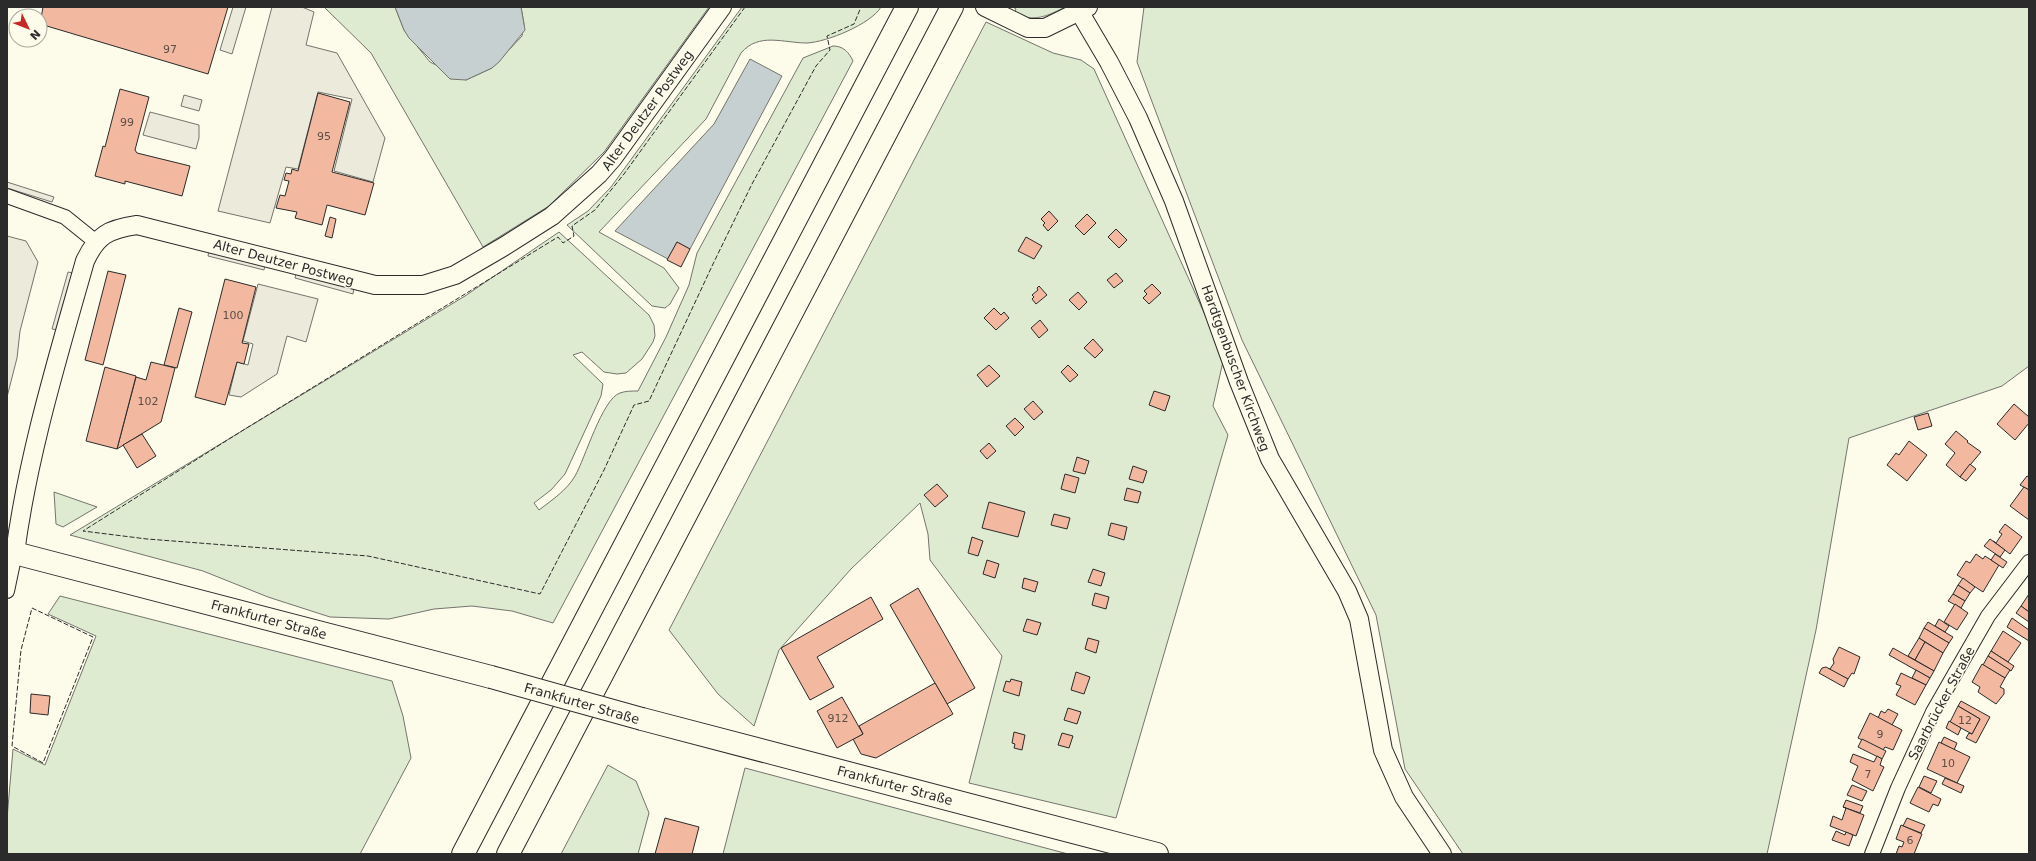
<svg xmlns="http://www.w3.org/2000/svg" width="2036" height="861" font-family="'DejaVu Sans',sans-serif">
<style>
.green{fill:#deebd1;stroke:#74746e}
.parking{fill:#eceadb;stroke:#74746e}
.water{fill:#c7d0d0;stroke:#74746e}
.building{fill:#f2b8a0;stroke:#2b2b2b}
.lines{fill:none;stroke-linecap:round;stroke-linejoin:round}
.minor-casing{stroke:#2b2b2b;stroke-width:16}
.tertiary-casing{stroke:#2b2b2b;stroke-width:20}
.primary-casing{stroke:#2b2b2b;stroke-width:24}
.motorway-casing{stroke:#2b2b2b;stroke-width:24}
.minor{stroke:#fdfbea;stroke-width:14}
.tertiary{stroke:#fdfbea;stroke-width:18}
.primary{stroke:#fdfbea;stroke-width:22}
.motorway{stroke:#fdfbea;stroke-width:22}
.primary-bridge-casing{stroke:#2b2b2b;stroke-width:24;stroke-linecap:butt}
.primary-bridge{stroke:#fdfbea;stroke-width:22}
.fence{stroke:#2b2b2b;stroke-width:1;stroke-dasharray:5 2;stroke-linecap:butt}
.labels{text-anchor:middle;stroke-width:3;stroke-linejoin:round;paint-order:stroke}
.number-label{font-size:11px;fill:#5d4e48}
.street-label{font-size:13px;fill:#2b2b2b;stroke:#fdfbea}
</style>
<rect width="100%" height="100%" fill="#fdfbea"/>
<!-- green -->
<g class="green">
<polygon points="324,7 395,7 404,30 430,62 466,80 492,68 522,36 524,24 521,7 709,7 604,152 549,206 483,247 371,53"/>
<path d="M742,7H881C871,24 827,42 807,43C783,43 759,32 741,53L706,119L599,232L664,268L679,288L670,304L665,308L652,306L567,225L588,211L611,187Z"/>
<path d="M1013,7H1065C1046,17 1036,21 1014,15L1016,9Z"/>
<polygon points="1144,7 2029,7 2029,366 2002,386 1849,438 1816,630 1767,854 1463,854 1405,769 1376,615 1242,340 1137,62"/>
<polygon points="986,22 1053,53 1081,60 1094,69 1224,357 1213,406 1228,435 1116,818 969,783 1002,656 930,560 928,534 920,503 851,569 779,650 754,726 718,694 669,630"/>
<path d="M833,46C843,46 849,52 853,61L553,623L512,611L472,606L434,609L389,619L330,617L268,597L203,571L70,535L465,296L559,232L649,315L654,325L655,336L653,342L642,359L626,373L617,374L604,372L582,352L573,355L603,384L601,396L565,474L551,490L534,503L539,510C552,500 567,490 575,476C585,459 602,399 620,393C625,391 632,391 638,391L666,337L689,285L697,253L803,58Z"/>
<polygon points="54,492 97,507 63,527 56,524"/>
<polygon points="60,596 392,681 403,716 411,758 360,854 7,854 7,819 13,749 45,765 96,636 48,614"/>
<polygon points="608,765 636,781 649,813 638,854 561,854"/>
<polygon points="745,768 1068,854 723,854"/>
</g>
<!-- parking -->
<g class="parking">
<polygon points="233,7 246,7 232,54 220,50"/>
<polygon points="272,7 302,7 314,12 306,45 337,53 385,138 373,182 334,171 352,99 318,92 298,169 286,167 270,223 218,211"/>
<polygon points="184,95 202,100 199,111 181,106"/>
<polygon points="150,112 199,125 199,138 196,149 143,135"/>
<polygon points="7,182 54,197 52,202 7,188"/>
<polygon points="7,236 26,241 38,262 20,331 17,358 7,397"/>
<polygon points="209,251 265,265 264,270 208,256"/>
<polygon points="68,272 73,273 58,330 52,329"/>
<polygon points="296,273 354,288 353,294 295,278"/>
<polygon points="258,284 318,299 306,342 287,336 277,374 241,397 229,395 237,362 248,365 253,344 243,341"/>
</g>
<!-- water -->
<g class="water">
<polygon points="395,7 521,7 525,30 499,62 492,68 466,80 450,79 409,38 404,30"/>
<polygon points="750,59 782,76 690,249 677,242 668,259 615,231 714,124"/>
</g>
<!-- building -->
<g class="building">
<polygon points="43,7 228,7 208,74 40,24"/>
<polygon points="120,89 149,97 135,150 137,153 190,166 182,196 125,181 125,184 95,176 103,146 105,147"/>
<polygon points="318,93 350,102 332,172 374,183 365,215 327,205 322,225 295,218 297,212 276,208 280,195 285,196 289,181 284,180 286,173 291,174 292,169 298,171"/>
<polygon points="1049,211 1058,221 1048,231 1043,225 1045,223 1041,219"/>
<polygon points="1087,214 1096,223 1084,235 1075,226"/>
<polygon points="330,217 336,219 332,238 325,236"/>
<polygon points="1116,229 1127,240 1119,248 1108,237"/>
<polygon points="1026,237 1042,246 1034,259 1018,251"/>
<polygon points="677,242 690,249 681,267 667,260"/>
<polygon points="108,271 126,275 103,365 85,360"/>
<polygon points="1116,273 1123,281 1114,288 1107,280"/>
<polygon points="225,279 256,287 242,343 249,344 244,364 237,362 225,405 195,397"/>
<polygon points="1152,284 1161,293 1149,304 1143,298 1147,294 1144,291"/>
<polygon points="1039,286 1047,295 1036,304 1032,299 1034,297 1032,295 1038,290 1037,288"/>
<polygon points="1078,292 1087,302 1079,310 1069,300"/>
<polygon points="179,308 192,312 177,368 164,365"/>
<polygon points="994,308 1001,315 1004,312 1009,318 996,330 984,318"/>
<polygon points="1040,320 1048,330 1039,338 1031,328"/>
<polygon points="1093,339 1103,350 1095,358 1084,348"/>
<polygon points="151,362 175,368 161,422 117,449 136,377 146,380"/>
<polygon points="989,365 1000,376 987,387 977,375"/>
<polygon points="1068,365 1078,375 1070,382 1061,372"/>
<polygon points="105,367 136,376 117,449 86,441"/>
<polygon points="1154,391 1170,396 1165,411 1149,405"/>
<polygon points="1033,401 1043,412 1034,420 1024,409"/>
<polygon points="2014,404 2029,417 2029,423 2015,440 1997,424"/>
<polygon points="1928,413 1932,426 1918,430 1914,417"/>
<polygon points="1015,418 1024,427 1015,436 1006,426"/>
<polygon points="1956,431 1968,441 1967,442 1981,452 1960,477 1946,465 1955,453 1945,444"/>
<polygon points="142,434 156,456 137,468 123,445"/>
<polygon points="1909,441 1927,455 1907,481 1887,465 1896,453 1899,455"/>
<polygon points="989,443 996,451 987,459 980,451"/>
<polygon points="1077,457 1089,461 1085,474 1073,471"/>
<polygon points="1970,464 1976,469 1966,481 1960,477"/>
<polygon points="1133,466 1147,471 1143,483 1129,479"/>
<polygon points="1065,474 1079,478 1075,493 1061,489"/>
<polygon points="2027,476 2029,477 2029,490 2020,485"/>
<polygon points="937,484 948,496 935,507 924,495"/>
<polygon points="2024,487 2029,490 2029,520 2010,506"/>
<polygon points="1127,488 1141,492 1138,503 1124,500"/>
<polygon points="989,502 1025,512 1018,537 982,528"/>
<polygon points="1054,514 1070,518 1067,529 1051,525"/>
<polygon points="1111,523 1127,527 1124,540 1108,535"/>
<polygon points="2005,524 2022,537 2010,554 1993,541 1996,543 2002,534 1999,532"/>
<polygon points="972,537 983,541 978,556 968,553"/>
<polygon points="1990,539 2005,550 2000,557 1984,546"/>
<polygon points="1976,554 1983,559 1985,556 1999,565 1983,592 1957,575 1966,561 1970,563"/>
<polygon points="1995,554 2007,562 2003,568 1991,560"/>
<polygon points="987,560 999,564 995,578 983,574"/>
<polygon points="1093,569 1105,573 1101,586 1088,582"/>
<polygon points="1024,578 1038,582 1035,592 1022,588"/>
<polygon points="1963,578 1975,587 1970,593 1958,585"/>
<polygon points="1958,585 1970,593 1965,601 1953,594"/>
<polygon points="918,588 975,688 947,704 890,605"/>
<polygon points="1095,593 1109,597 1106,609 1092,605"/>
<polygon points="1953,594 1965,601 1961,608 1948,601"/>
<polygon points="2029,594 2029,612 2021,606"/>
<polygon points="871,597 883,619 817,657 834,687 810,700 781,648"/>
<polygon points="1955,604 1968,613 1957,630 1944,622"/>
<polygon points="2021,606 2029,612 2029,622 2016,613"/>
<polygon points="2012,618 2029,630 2029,641 2007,627"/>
<polygon points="1027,619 1041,623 1037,635 1023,631"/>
<polygon points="1939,619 1949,626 1945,632 1935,626"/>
<polygon points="1928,622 1953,637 1949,643 1924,628"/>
<polygon points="1924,628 1949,643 1943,653 1919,638"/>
<polygon points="2003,631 2021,643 2008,662 1991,651"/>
<polygon points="1088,638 1099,641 1096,653 1085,649"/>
<polygon points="1919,638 1925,642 1915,660 1908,656"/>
<polygon points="1925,642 1943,653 1934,671 1915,660"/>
<polygon points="1839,647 1860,657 1854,674 1852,673 1848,679 1828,669 1830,669 1834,663 1833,659"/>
<polygon points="1893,648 1934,671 1930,678 1889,655"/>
<polygon points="1991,651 2014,666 2011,671 1988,656"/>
<polygon points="1988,656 2010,670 2005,678 1983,665"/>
<polygon points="1982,664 2005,678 2000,687 2004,689 2004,694 1996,704 1978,692 1980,687 1972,682"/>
<polygon points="1826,667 1848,679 1844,687 1819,673 1822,668"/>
<polygon points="1916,670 1930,678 1926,685 1912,678"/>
<polygon points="1076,672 1090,677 1084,694 1071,690"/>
<polygon points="1901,673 1926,685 1915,705 1896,695 1901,686 1896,684"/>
<polygon points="1011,679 1022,682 1019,696 1003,691 1006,681 1010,682"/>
<polygon points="935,683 953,714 876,758 861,754 853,739 863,734 859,726"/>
<polygon points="31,694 50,696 48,715 30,713"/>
<polygon points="842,697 863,734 837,748 817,711"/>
<polygon points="1961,701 1990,717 1976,743 1966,738 1969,733 1972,734 1980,719 1958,706"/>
<polygon points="1958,706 1980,719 1972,734 1950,722"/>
<polygon points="1068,708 1081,712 1077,724 1064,720"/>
<polygon points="1888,709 1898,714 1892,725 1878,718 1881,711 1885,713"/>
<polygon points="1870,713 1902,730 1893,750 1885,747 1883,750 1858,738"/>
<polygon points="1949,721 1961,728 1958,735 1946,728"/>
<polygon points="1014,732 1025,735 1022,750 1014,748 1015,744 1012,743"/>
<polygon points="1062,733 1073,736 1069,748 1058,745"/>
<polygon points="1944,737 1957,743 1954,750 1941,743"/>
<polygon points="1862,739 1886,751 1882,759 1858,747"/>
<polygon points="1939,742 1970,757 1957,783 1927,769"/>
<polygon points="1853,754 1874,762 1877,756 1882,759 1880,765 1884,767 1873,791 1852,780 1858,766 1850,762"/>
<polygon points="1924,776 1937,781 1931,793 1919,787"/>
<polygon points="1945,778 1964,786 1961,793 1942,784"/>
<polygon points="1852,785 1867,791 1862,801 1847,795"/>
<polygon points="1918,787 1941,799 1938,806 1933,804 1929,812 1910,803"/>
<polygon points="1846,800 1863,806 1860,813 1843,807"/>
<polygon points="1843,807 1864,815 1856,836 1830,826 1833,816 1842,820 1846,808"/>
<polygon points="665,818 699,827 692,854 655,854"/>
<polygon points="1907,818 1925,825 1921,833 1903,826"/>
<polygon points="1901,825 1922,834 1914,854 1896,854 1899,846 1902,847 1904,842 1896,839"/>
<polygon points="1836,831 1845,835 1846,832 1853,835 1849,846 1832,840"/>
</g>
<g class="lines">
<!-- minor casing -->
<g class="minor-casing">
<g id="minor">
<polyline points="7,196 65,217 96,242"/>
<polyline points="7,591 15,553"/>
<polyline points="1872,854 1898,788 1933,712 1988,616 2029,562"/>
</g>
</g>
<!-- tertiary casing -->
<g class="tertiary-casing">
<g id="tertiary">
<polyline points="985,7 1028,28 1045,28 1088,7"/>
<polyline points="1079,11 1109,62 1138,118 1174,201 1239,382 1270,459 1347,591 1359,619 1383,750 1404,797 1442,854"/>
<path d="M15,553C28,454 58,357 85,261C97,235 109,229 137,225L375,285H423L455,275L503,247L552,216L599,174L613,158L722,7"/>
</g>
</g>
<!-- primary casing -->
<g class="primary-casing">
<g id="primary">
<polyline points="7,551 491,677"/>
<polyline points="642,719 1157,854"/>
</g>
</g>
<!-- motorway casing -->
<g class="motorway-casing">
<g id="motorway">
<polyline points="463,854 907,7"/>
<polyline points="508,854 952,7"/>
</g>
</g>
<!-- minor -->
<use href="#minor" class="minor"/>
<!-- tertiary -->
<use href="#tertiary" class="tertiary"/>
<!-- primary -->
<use href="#primary" class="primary"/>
<!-- motorway -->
<use href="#motorway" class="motorway"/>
<!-- primary-bridge casing -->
<g class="primary-bridge-casing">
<polyline id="primary-bridge" points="491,677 642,719"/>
</g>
<!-- primary-bridge -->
<use href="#primary-bridge" class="primary-bridge"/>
<!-- fence -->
<g class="fence">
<polyline points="745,7 624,174 595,210 572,226 574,236 563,243 558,237 245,429 83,531 147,539 368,556 540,594 604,470 634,405 649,401 713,264 752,184 816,66 830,50 827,36 854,24 861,7"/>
<polygon points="32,608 93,637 43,763 12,746 21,650"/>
</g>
</g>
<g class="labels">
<!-- number labels -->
<g class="number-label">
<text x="170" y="53">97</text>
<text x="127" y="126">99</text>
<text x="324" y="140">95</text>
<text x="233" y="319">100</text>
<text x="148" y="405">102</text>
<text x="838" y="722">912</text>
<text x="1965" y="724">12</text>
<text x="1880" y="738">9</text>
<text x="1948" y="767">10</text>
<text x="1868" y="778">7</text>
<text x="1910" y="844">6</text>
</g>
<!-- street labels -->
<g class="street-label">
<text transform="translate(647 110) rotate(-54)" y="5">Alter Deutzer Postweg</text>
<text transform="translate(284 262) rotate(15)" y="5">Alter Deutzer Postweg</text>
<text transform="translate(1236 368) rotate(70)" y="5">Hardtgenbuscher Kirchweg</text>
<text transform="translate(269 619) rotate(15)" y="5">Frankfurter Straße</text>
<text transform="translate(582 703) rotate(16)" y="5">Frankfurter Straße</text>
<text transform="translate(1941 703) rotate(-62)" y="5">Saarbrücker Straße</text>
<text transform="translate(895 785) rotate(15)" y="5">Frankfurter Straße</text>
</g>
</g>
<!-- border -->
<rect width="2036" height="861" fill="none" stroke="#2b2b2b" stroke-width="16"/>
<!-- north arrow -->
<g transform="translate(28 28) rotate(133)"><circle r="19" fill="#fdfbea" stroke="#a9a89e"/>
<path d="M0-3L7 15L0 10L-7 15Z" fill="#c62828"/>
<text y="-6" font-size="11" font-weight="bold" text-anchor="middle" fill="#2b2b2b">N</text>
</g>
</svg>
